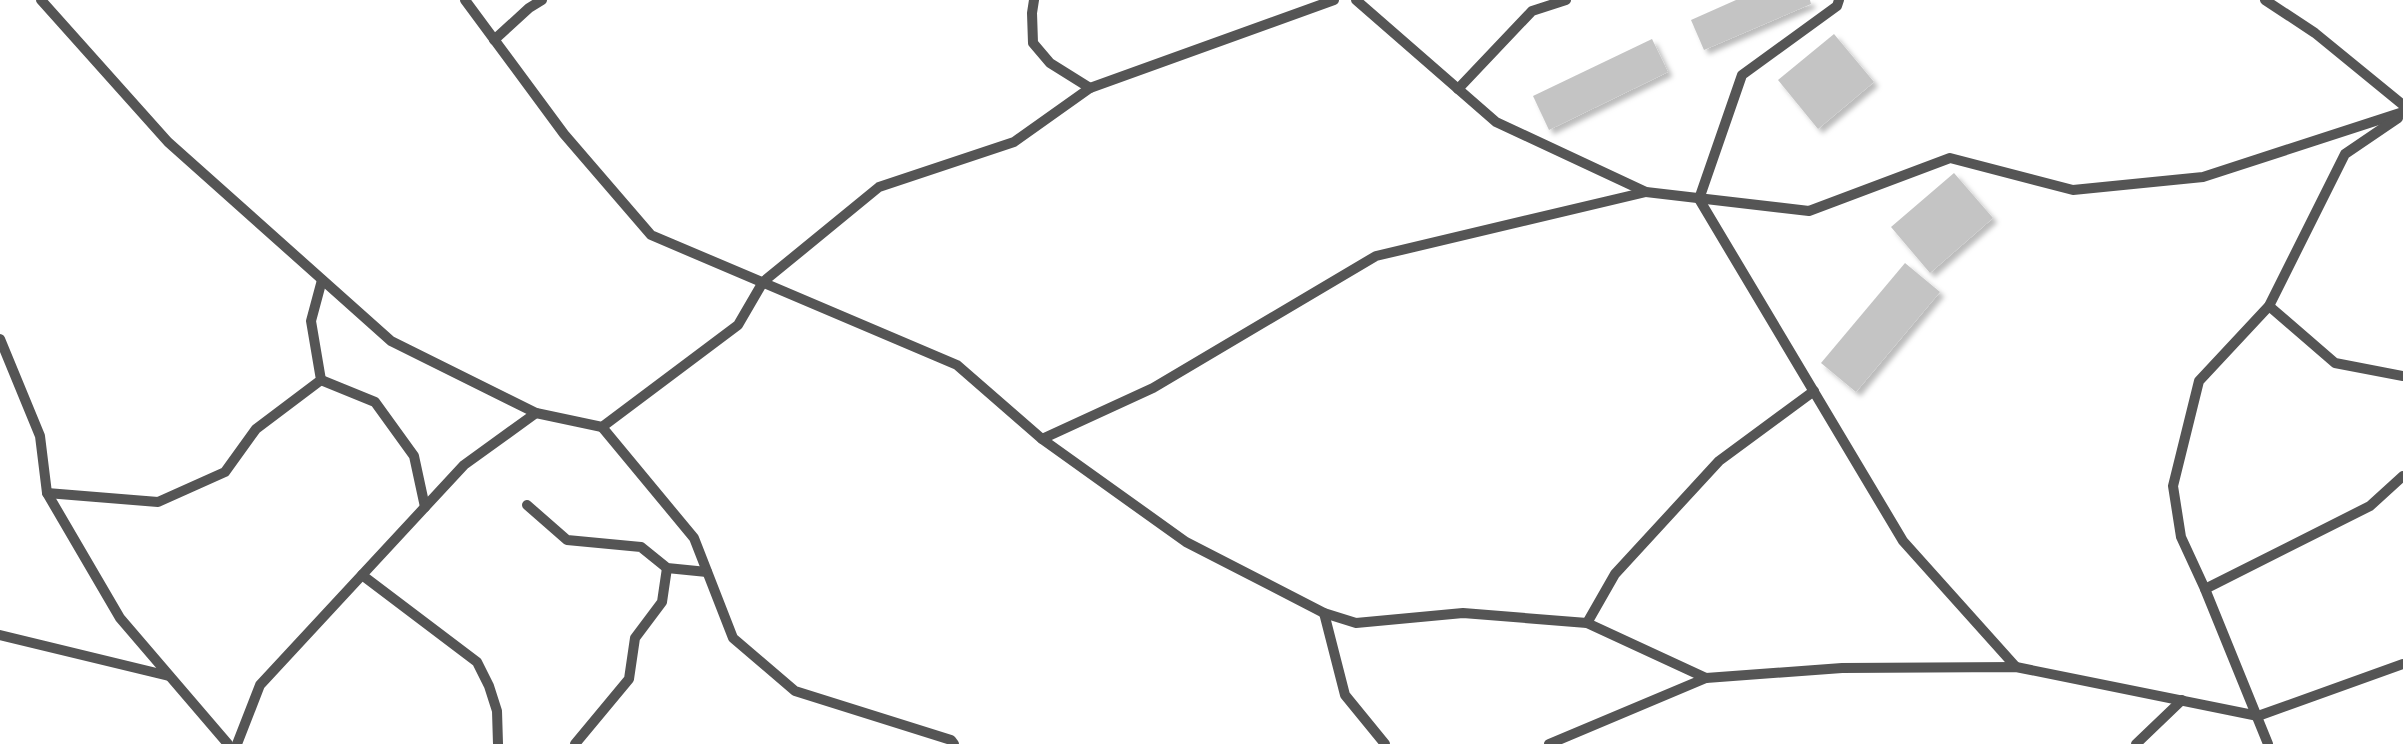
<svg xmlns="http://www.w3.org/2000/svg" width="2403" height="744" font-family="'Noto Sans',sans-serif">
<style>
.building{fill:#c4c4c4;filter:url(#shadow)}
.lines{fill:none;stroke-linecap:round;stroke-linejoin:round}
.service{stroke:#555;stroke-width:10}
.minor{stroke:#555;stroke-width:10}
</style>
<defs>
<filter id="shadow"><feDropShadow dx="4.5" dy="4.5" stdDeviation="2.5" flood-color="#0004"/></filter>
</defs>
<rect width="100%" height="100%" fill="#fff"/>
<!-- building -->
<g class="building">
<polygon points="1736,0 1810,0 1811,4 1704,50 1691,20"/>
<polygon points="1834,34 1874,82 1818,129 1778,80"/>
<polygon points="1652,39 1668,72 1549,130 1533,96"/>
<polygon points="1954,173 1993,218 1930,273 1891,227"/>
<polygon points="1905,263 1940,292 1856,392 1821,363"/>
</g>
<g class="lines">
<!-- service -->
<g class="service">
<polyline points="41,0 168,142 391,341 536,413 602,427 738,325 763,282 879,187 1014,142 1090,88 1334,0"/>
<polyline points="1034,0 1032,13 1033,43 1050,63 1090,88"/>
<polyline points="1839,0 1837,6 1742,75 1699,199 1903,541 2016,667"/>
<polyline points="494,40 529,8 542,0"/>
<polyline points="1458,89 1532,11 1566,0"/>
<polyline points="2269,306 2335,363 2403,376"/>
<polyline points="0,339 40,436 47,493 120,618 228,744"/>
<polyline points="321,380 375,402 414,456 425,507"/>
<polyline points="602,427 694,538 733,638 795,691 951,740 954,744"/>
<polyline points="1042,439 1153,388 1376,256 1646,192"/>
<polyline points="47,493 158,502 225,472 256,429 321,380 311,321 322,280"/>
<polyline points="527,505 567,540 641,547 667,568 707,572"/>
<polyline points="362,575 477,662 489,686 497,711 498,744"/>
<polyline points="2205,589 2370,506 2403,476"/>
<polyline points="1587,623 1615,574 1719,461 1814,391"/>
<polyline points="0,635 169,676"/>
<polyline points="237,744 260,685 464,465 536,413"/>
<polyline points="575,744 629,679 635,638 662,602 667,568"/>
<polyline points="2136,744 2182,700"/>
</g>
<!-- minor -->
<g class="minor">
<polyline points="465,0 564,134 651,235 957,365 1042,439 1186,542 1324,613 1356,623 1463,613 1587,623 1706,678"/>
<polyline points="1356,0 1496,122 1646,192 1809,211 1950,158 2073,190 2203,177 2403,112"/>
<polyline points="2265,0 2315,33 2403,105"/>
<polyline points="1324,613 1345,695 1385,744"/>
<polyline points="1549,744 1706,678 1842,668 2016,667 2258,716 2403,664"/>
<polyline points="2268,744 2205,589 2181,537 2173,486 2199,381 2269,306 2345,154 2398,118"/>
</g>
</g>
</svg>
